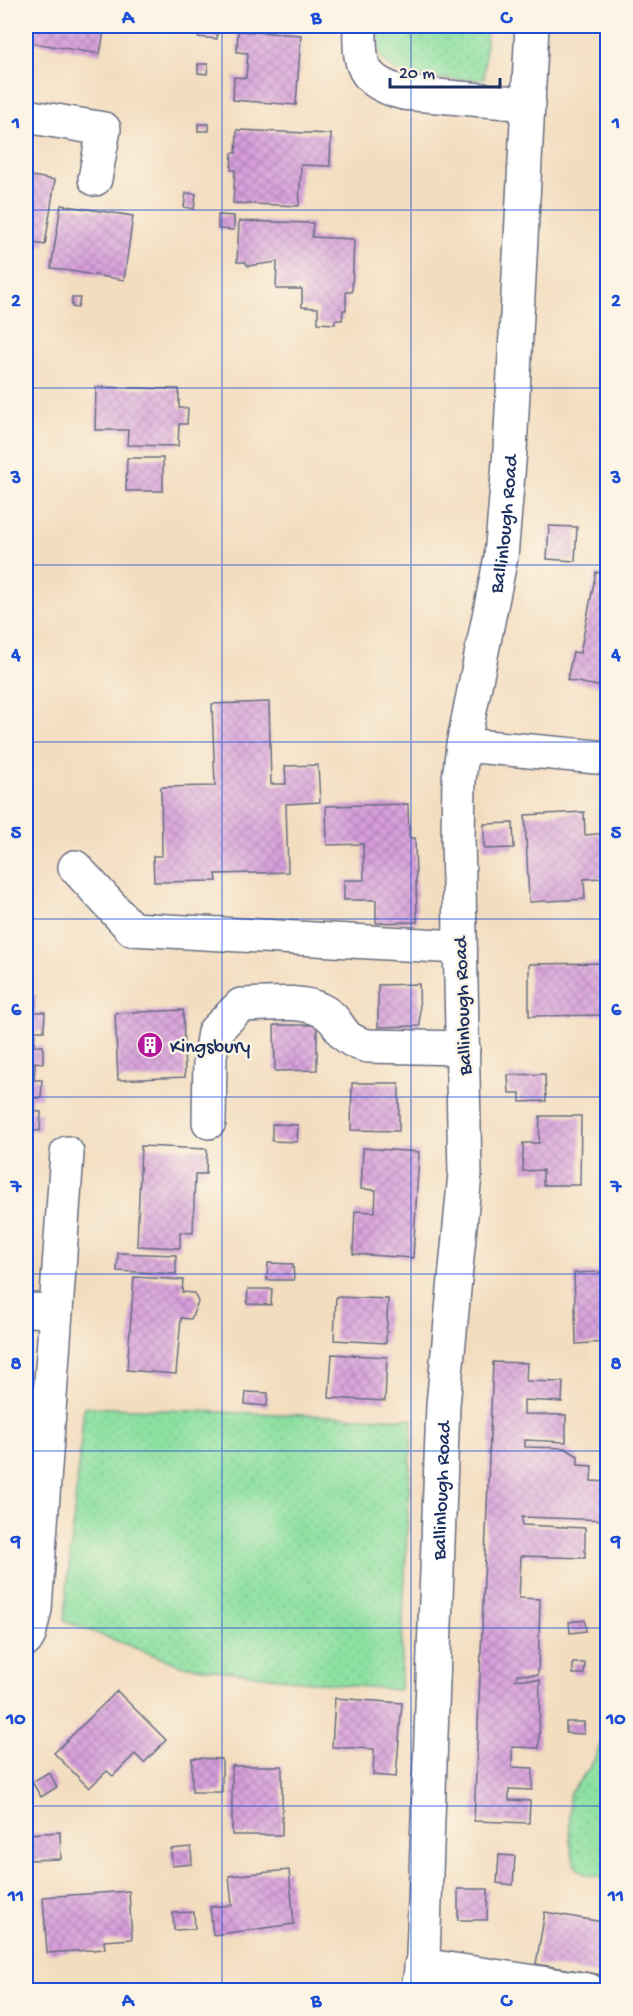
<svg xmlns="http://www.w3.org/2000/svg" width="633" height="2016" font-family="'Gochi Hand',sans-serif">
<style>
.grass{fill:url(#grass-dots);stroke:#548880;stroke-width:1.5}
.building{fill:url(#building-cross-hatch)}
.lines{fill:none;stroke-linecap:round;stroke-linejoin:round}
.minor-casing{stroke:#676c80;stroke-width:36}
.minor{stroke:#fff;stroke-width:33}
.grid{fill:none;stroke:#1d4ed8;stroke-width:1.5;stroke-opacity:0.55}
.labels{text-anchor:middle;stroke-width:5;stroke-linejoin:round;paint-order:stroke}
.street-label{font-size:20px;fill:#1b2f5e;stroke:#fcf5e5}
.poi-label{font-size:20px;fill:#1b2f5e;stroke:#fcf5e5;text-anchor:start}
.neatline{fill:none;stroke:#1d4ed8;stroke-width:2}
.grid-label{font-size:20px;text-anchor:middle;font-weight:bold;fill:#1d4ed8}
</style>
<defs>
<pattern id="grass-dots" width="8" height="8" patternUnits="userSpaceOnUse" patternTransform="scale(1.5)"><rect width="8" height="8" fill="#8de0a1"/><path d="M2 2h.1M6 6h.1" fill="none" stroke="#79c08d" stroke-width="1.8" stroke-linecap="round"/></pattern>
<pattern id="building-cross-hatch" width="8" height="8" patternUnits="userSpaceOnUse" patternTransform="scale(1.5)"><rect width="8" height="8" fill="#d79ddb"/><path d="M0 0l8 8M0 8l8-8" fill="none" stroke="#ae80b5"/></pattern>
</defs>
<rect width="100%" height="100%" fill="#fcf5e5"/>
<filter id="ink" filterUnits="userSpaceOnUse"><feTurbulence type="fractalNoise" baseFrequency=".0167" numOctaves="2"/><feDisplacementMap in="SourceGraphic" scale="12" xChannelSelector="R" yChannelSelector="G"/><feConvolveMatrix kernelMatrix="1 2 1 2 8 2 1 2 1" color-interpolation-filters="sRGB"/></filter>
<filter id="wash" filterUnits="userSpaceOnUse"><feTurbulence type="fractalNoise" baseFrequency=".008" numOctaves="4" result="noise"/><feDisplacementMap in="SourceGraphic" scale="24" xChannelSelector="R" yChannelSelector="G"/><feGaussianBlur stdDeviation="1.35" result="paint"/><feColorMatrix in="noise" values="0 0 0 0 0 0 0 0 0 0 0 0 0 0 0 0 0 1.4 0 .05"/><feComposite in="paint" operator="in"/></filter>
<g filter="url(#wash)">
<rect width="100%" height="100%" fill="#f3ddbf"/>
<!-- grass -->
<g class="grass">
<path d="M381,26H487L484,79C456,79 385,86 379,49C378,42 380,33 381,26Z"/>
<polygon points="84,1407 412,1419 400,1690 301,1681 180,1665 64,1621"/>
<polygon points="607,1729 608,1878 607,1878 584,1874 575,1866 570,1843 569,1795 592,1764"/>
</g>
<g id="blocks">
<!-- building -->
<g class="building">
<polygon points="29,26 105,26 100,54 27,42"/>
<polygon points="199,27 217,28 217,39 198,37"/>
<polygon points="238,31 301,35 296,105 233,100 234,77 246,78 248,53 237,52"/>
<polygon points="198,64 208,64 207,74 198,73"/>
<rect x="198" y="124" width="11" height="7"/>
<polygon points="237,130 331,134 330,166 301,165 299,206 233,203 235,170 231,170 232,153 236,153"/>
<polygon points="26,175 55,180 45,245 26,242"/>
<polygon points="186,193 196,194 194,209 184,207"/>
<polygon points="61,205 133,216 124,280 51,268"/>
<polygon points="218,215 234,216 234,230 218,229"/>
<polygon points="239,221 313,223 312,237 354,239 352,292 346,292 346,310 343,310 342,320 335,320 335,324 318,323 318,308 302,307 302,289 276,289 277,262 248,266 245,262 237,262"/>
<polygon points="72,298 80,298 78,308 72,307"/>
<polygon points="26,304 30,305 27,324 26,324"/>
<polygon points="96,387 179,389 179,408 188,408 187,424 179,424 178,446 127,445 128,430 95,430"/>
<polygon points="127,458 163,458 163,491 126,491"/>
<polygon points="549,526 577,527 575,561 547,559"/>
<polygon points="596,572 608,575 608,688 567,680 573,652 580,653"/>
<polygon points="269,702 271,784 286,784 285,766 318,765 320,802 286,804 288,872 216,874 217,881 154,882 153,856 162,856 161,787 215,786 212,704"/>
<polygon points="408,804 409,838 415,838 417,922 376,923 376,900 344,900 344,880 364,880 363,844 327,845 326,806"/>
<polygon points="584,812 585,835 608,833 608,863 603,863 603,878 584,879 585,899 529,902 525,815"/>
<polygon points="513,823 514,848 484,849 484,824"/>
<polygon points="608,963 608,1015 529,1016 529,964"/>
<polygon points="419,984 420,1026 378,1027 378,985"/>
<polygon points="26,995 36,995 35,1012 45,1012 44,1031 35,1031 34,1046 43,1046 43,1063 35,1062 34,1080 42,1080 41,1098 31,1098 30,1111 41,1112 40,1131 26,1130"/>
<polygon points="183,1010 185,1077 118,1080 115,1013"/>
<polygon points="274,1025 317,1025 317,1070 275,1071"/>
<polygon points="545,1074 546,1101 520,1102 520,1093 509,1093 508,1075"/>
<polygon points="352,1083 399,1083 399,1131 351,1130"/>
<polygon points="540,1116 581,1116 580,1185 543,1185 543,1170 523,1171 523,1143 539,1143"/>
<polygon points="272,1124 298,1125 297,1142 272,1141"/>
<polygon points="141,1146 207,1149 206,1174 195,1174 193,1233 180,1232 180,1248 137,1246"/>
<polygon points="363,1148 419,1152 413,1258 353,1254 355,1211 375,1212 376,1190 361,1189"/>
<polygon points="118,1253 176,1255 176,1274 117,1271"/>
<polygon points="268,1263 293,1264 294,1280 267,1280"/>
<polygon points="608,1272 608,1342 576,1344 574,1273"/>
<polygon points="134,1277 183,1280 182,1292 194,1293 198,1302 191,1319 181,1318 176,1374 127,1370"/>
<polygon points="248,1289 272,1289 271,1305 247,1304"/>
<polygon points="336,1297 388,1299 386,1343 334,1340"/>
<polygon points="332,1354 387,1357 385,1401 329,1398"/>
<polygon points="493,1362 527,1363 526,1381 563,1382 562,1402 524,1400 524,1414 566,1415 566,1442 525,1440 525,1447 565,1448 578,1456 578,1465 592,1466 591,1481 608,1482 608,1520 522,1517 522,1525 585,1528 585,1558 521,1556 519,1598 540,1599 538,1675 517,1674 516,1679 540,1680 539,1748 512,1747 512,1767 533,1768 532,1790 509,1789 509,1800 530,1801 529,1823 474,1821"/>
<polygon points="246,1392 268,1393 267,1406 245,1404"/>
<polygon points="585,1620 586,1631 570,1633 569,1622"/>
<polygon points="573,1663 585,1663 584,1674 573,1674"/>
<polygon points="117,1691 166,1740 144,1763 135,1754 113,1776 107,1771 89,1788 54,1753"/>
<polygon points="335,1698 402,1703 396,1777 373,1775 374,1749 332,1747"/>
<polygon points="566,1722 584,1722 584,1734 566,1733"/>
<polygon points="192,1758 222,1759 222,1792 192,1792"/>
<rect x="232" y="1766" width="50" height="69"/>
<polygon points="49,1772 57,1787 41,1797 32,1782"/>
<polygon points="60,1832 61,1859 26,1860 26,1834"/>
<polygon points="191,1847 192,1864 172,1866 171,1849"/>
<polygon points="499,1855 515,1856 513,1885 497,1883"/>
<polygon points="289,1870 294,1924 213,1935 210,1907 232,1905 229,1876"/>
<polygon points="458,1889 488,1889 487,1920 458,1920"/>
<polygon points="129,1891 132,1939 104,1941 105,1949 47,1953 43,1897"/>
<polygon points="194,1912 195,1929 174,1930 173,1913"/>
<polygon points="545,1912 608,1923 608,1976 536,1964"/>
</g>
</g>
</g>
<g filter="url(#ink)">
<use href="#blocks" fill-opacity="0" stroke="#676c80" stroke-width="1.5"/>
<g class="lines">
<!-- minor casing -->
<g class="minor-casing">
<g id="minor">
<path d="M360,26C359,65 361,81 403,93L529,104"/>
<polyline points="26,116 104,129 95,179"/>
<polyline points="463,745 608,758"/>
<polyline points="75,867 132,929 459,947"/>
<path d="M209,1122L210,1056L214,1032L241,1005C265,1005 299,999 321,1010C345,1022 335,1039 368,1046L463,1048"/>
<polyline points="26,1310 56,1311 35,1609 29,1635 26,1640"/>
<polyline points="56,1311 67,1153"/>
<polyline points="421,1965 588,1990"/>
<path id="s1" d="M418,1990L423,1956L443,1405L465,1174L458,837L459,779L463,745L501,557L510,450L532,26"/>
</g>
</g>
<!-- minor -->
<use href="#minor" class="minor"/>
</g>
</g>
<!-- grid -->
<path class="grid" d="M222,26V1990M411,26V1990M26,210H608M26,388H608M26,565H608M26,742H608M26,919H608M26,1097H608M26,1274H608M26,1451H608M26,1628H608M26,1806H608"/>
<!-- icons -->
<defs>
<g id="building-disc" transform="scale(1.35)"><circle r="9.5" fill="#b5179e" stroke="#fcf5e5"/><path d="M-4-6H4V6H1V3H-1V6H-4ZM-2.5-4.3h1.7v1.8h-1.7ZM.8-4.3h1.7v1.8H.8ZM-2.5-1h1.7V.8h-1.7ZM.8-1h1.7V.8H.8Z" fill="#fff"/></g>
</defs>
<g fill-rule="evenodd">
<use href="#building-disc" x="150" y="1045"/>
</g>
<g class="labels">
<!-- street labels -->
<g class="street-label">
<text dy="7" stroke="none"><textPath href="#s1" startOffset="1472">Ballinlough Road</textPath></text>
<text transform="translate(461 1006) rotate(-92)" y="7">Ballinlough Road</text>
<text dy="7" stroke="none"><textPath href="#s1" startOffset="500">Ballinlough Road</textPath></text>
</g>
<!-- poi labels -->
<g class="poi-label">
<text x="170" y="1052">Kingsbury</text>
</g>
</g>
<!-- margin -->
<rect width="633" height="2016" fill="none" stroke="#fcf5e5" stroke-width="66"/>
<!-- scale -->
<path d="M390 78v9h110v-9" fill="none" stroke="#1b2f5e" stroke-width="3"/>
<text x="399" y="78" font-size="18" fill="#1b2f5e" stroke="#fcf5e5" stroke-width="4.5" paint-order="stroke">20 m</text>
<rect x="33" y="33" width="567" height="1950" class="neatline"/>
<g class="grid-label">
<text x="128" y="23">A</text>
<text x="316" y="23">B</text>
<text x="506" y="23">C</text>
<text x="16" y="128">1</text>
<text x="616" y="128">1</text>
<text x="16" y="306">2</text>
<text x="616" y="306">2</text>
<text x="16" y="483">3</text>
<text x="616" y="483">3</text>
<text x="16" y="660">4</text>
<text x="616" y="660">4</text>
<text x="16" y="838">5</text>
<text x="616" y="838">5</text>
<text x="16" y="1015">6</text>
<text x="616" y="1015">6</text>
<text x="16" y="1192">7</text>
<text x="616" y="1192">7</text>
<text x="16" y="1369">8</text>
<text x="616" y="1369">8</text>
<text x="16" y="1547">9</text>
<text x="616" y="1547">9</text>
<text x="16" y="1724">10</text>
<text x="616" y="1724">10</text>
<text x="16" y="1901">11</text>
<text x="616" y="1901">11</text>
<text x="128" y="2006">A</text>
<text x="316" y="2006">B</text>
<text x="506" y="2006">C</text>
</g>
</svg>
